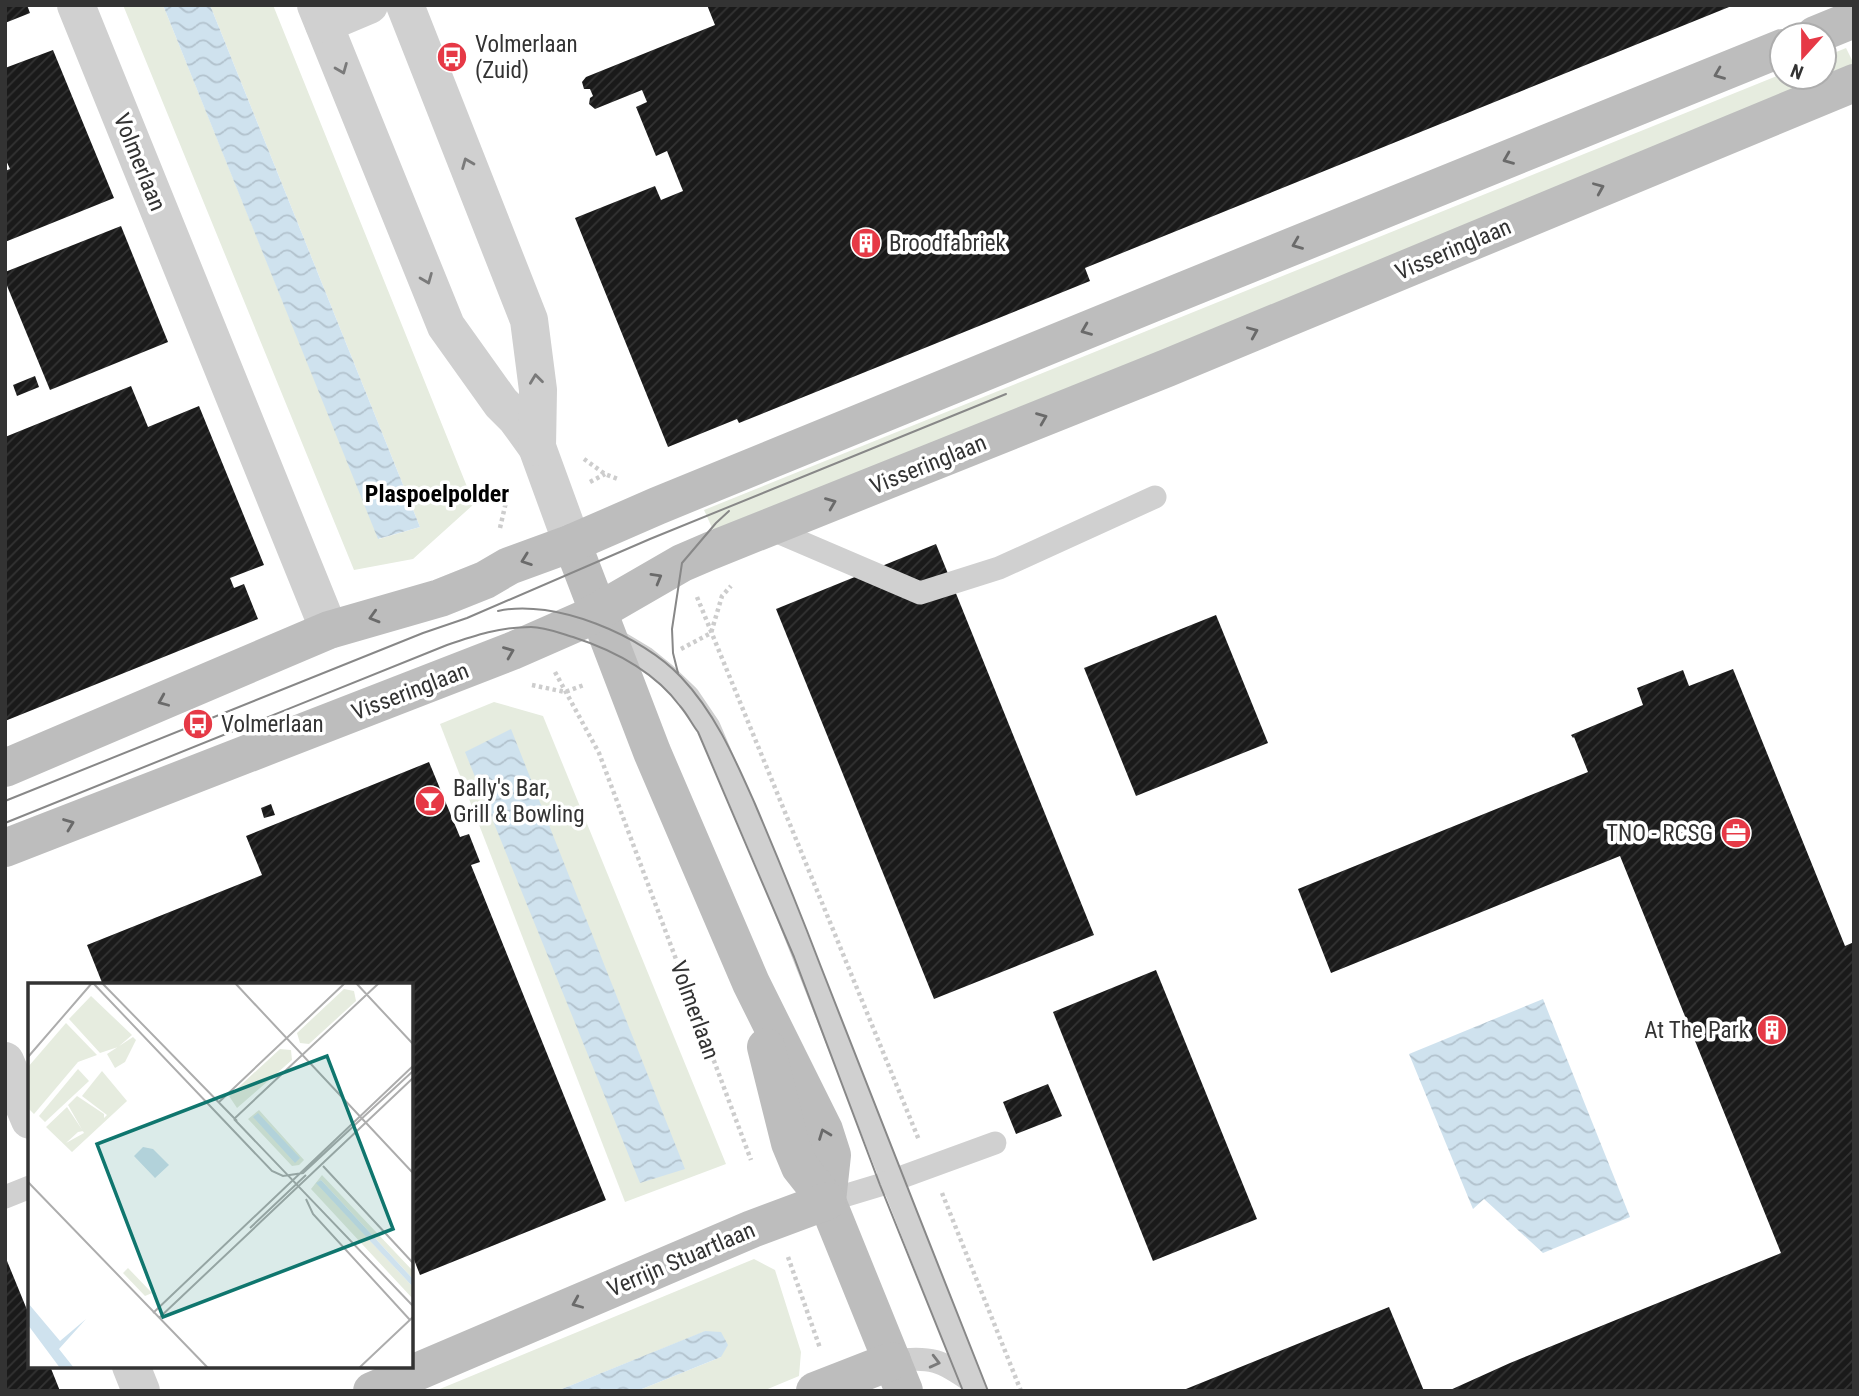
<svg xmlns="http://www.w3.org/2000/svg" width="1859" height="1396" font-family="'Roboto Condensed',sans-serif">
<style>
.grass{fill:#e6ecdf}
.water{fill:url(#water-waves)}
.building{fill:url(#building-hatch)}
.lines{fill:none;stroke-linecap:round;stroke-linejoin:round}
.path{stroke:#cdcdcd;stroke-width:4.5;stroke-dasharray:3.5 3.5;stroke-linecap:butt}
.lane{stroke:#d0d0d0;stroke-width:23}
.street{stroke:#d0d0d0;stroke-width:38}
.secondary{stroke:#bdbdbd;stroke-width:38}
.tram{stroke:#888;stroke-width:2}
.oneway{stroke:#7a7a7a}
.oneway2{stroke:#6a6a6a}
.labels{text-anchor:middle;stroke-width:7;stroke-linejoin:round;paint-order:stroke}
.poi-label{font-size:23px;fill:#333;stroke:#fff;text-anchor:start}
.street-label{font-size:23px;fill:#333;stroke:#fff}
.neighbourhood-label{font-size:24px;font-weight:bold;fill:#000;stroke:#fff}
.inset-road{fill:none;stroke:#adadad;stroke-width:2}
.view{fill:#0f766e;fill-opacity:0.15;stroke:#0f766e;stroke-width:3.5}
.inset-edge{fill:none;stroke:#333;stroke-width:3.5}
</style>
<defs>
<pattern id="water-waves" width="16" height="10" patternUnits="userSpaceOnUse" patternTransform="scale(1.75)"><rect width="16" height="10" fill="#cfe2ee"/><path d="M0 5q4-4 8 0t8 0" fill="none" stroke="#b2c2cd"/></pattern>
<pattern id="building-hatch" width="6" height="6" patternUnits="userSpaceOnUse" patternTransform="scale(1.75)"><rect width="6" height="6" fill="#1a1a1a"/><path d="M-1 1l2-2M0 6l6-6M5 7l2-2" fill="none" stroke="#333"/></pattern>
</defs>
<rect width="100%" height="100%" fill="#fff"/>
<!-- grass -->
<g class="grass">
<polygon points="123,5 163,5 379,539 420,527 210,5 273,5 474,504 413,559 354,570"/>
<polygon points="1846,48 1854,64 1854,83 718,541 704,510 1782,74 1782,77 1824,77 1824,57"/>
<polygon points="494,702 543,716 726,1164 625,1202 440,724"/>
<polygon points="754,1259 775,1270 801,1352 799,1376 763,1391 637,1391 721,1357 706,1331 557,1391 435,1391"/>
</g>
<!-- water -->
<g class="water">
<polygon points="163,5 210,5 420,527 378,539"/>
<polygon points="511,729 685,1169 640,1183 465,752"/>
<polygon points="1543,999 1630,1217 1543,1253 1484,1199 1473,1209 1409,1054"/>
<polygon points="705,1331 721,1332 728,1345 721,1357 637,1391 557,1391"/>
</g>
<!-- building -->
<g class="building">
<polygon points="5,5 27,5 30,13 5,23"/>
<polygon points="707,5 1734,5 1085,268 1090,281 739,423 737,419 668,447 575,218 655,186 661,200 683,191 667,151 656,156 636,107 647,102 642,90 595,109 589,104 590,98 593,96 590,89 584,89 582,82 586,77 715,25"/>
<polygon points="53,50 114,198 5,242 5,171 10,169 5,158 5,68"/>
<polygon points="121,226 168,342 50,390 5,281 5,272"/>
<polygon points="35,376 39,387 17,396 13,385"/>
<polygon points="131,386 148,427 199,406 264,565 230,578 234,588 244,584 258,619 5,721 5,437"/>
<polygon points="936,544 1094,935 934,999 776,609"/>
<polygon points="1216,615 1268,743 1136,796 1084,668"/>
<polygon points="1733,669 1845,946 1854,942 1854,962 1852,963 1854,967 1854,1391 1448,1391 1510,1363 1781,1253 1620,856 1331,973 1298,889 1588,772 1574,737 1573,738 1571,735 1643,705 1637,688 1683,670 1689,686"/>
<polygon points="429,762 460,837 469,834 480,862 471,865 606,1200 420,1275 411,1252 411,985 103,985 87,945 262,875 246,836"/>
<polygon points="271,804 275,815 264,818 261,808"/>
<polygon points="1156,970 1257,1219 1153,1261 1053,1012"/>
<polygon points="1048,1084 1062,1116 1016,1134 1003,1102"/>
<polygon points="5,1256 30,1317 30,1366 50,1366 60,1391 5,1391"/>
<polygon points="1389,1307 1424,1391 1181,1391"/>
</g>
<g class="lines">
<!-- path -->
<g class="path">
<polyline points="584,459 605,474 618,479"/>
<polyline points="590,482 605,474"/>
<polyline points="500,528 509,489"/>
<polyline points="697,597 919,1140"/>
<polyline points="681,649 711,633 722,596 731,586"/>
<polyline points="555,672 599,753 751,1160"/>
<polyline points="532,685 565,692 584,685"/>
<polyline points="942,1193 1021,1391"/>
<polyline points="788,1257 820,1348"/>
</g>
<!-- lane -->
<g class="lane">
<polyline points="768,528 920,593 999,568 1155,497"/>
<polyline points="608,639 619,642 644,657 665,674 688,696 709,727 768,865 975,1391"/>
<polyline points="5,1197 30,1187"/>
<polyline points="827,1201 880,1185 995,1143"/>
<path d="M892,1361C931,1356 941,1360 972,1382"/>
</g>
<!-- street -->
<g class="street">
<polyline points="76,5 329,630"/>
<polyline points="316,5 446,326 501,403 516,418 537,447 572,543"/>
<polyline points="405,5 529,320 538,390 537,447"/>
<polyline points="324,24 369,5"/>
<polyline points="5,1061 30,1120"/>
<polyline points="131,1366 141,1391"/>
</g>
<!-- secondary -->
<g class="secondary">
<polyline points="1815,35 1854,19"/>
<polyline points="572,543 652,752 751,983 824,1130 832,1155 827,1201"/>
<polyline points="5,768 329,630 440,598 485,580 509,566 572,543 657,506 1153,303 1782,48"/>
<polyline points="5,848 512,651 585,619 682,563 710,551 1167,368 1854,83"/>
<polyline points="766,1047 790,1143 800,1167 827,1201 904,1391"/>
<polyline points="372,1391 752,1229 827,1201"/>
<polyline points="815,1391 892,1361"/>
</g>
<!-- tram -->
<g class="tram">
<path d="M498,611C554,598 643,636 681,677C716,714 735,759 755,804C778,858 800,912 821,967C876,1108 932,1250 988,1391"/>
<polyline points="678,673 673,653 672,629 682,563 716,523 729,511"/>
<polyline points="5,801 423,633 467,618 650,539 1006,394"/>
<path d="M5,823L447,645C476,635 500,627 531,627C545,627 559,633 573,637C613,650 654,671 680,706C687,714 692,724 698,732L794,957L880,1185L963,1391"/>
</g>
</g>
<!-- one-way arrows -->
<defs><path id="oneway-chevron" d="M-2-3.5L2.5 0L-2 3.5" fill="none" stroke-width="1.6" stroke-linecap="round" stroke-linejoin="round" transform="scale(1.75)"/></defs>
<g class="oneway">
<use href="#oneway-chevron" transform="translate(342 69) rotate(68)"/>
<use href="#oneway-chevron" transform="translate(467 163) rotate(-112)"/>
<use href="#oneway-chevron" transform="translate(427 279) rotate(68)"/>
<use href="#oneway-chevron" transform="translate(536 379) rotate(-97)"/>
<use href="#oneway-chevron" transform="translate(935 1362) rotate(14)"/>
</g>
<g class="oneway2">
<use href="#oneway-chevron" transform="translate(1719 74) rotate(158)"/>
<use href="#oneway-chevron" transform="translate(1508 159) rotate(158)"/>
<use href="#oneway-chevron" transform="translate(1599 188) rotate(-23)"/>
<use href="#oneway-chevron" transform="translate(1297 244) rotate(158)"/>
<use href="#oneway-chevron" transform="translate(1086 330) rotate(158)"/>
<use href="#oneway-chevron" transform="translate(1253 332) rotate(-23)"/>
<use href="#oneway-chevron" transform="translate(1042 418) rotate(-22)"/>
<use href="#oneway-chevron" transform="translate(831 503) rotate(-22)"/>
<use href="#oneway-chevron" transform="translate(526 560) rotate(160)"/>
<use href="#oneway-chevron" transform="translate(657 578) rotate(-30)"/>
<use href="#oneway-chevron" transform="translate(374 617) rotate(164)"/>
<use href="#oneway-chevron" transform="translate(509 652) rotate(-22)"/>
<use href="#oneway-chevron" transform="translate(163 701) rotate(157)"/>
<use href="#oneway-chevron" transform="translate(69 824) rotate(-21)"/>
<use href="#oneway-chevron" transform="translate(824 1134) rotate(-111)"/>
<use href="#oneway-chevron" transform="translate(577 1303) rotate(157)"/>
</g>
<!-- icons -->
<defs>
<g id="bus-disc" transform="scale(1.575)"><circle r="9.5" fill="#e63946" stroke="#fff"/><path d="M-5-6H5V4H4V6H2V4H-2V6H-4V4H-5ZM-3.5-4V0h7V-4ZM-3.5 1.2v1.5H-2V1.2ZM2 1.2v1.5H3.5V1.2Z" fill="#fff"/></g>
<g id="building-disc" transform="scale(1.575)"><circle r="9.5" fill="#e63946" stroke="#fff"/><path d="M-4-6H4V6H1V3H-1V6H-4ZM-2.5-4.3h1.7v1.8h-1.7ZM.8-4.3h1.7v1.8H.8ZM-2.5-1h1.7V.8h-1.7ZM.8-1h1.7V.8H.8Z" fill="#fff"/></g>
<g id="bar-disc" transform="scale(1.575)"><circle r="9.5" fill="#e63946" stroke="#fff"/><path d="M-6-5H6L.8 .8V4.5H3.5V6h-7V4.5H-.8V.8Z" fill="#fff"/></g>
<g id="office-disc" transform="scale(1.575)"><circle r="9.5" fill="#e63946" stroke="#fff"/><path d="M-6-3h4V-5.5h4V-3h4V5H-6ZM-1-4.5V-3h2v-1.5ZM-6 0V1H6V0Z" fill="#fff"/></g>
</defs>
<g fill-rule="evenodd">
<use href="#bus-disc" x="452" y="57"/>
<use href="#building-disc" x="866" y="243"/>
<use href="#bus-disc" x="198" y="724"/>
<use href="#bar-disc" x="430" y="801"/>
<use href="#office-disc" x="1736" y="833"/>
<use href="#building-disc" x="1772" y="1030"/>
</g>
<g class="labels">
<!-- poi labels -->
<g class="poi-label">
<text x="475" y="52">Volmerlaan<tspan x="475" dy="26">(Zuid)</tspan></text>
<text x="889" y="251">Broodfabriek</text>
<text x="221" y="732">Volmerlaan</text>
<text x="453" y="796">Bally's Bar,<tspan x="453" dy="26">Grill &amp; Bowling</tspan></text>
<text x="1713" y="841" text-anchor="end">TNO - RCSG</text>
<text x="1749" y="1038" text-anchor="end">At The Park</text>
</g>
<!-- street labels -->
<g class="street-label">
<text transform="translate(140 162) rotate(68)" y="8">Volmerlaan</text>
<text transform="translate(1453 249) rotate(-23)" y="8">Visseringlaan</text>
<text transform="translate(928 464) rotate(-22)" y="8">Visseringlaan</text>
<text transform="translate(410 691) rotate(-21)" y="8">Visseringlaan</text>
<text transform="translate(695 1010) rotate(70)" y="8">Volmerlaan</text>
<text transform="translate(681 1259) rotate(-23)" y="8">Verrijn Stuartlaan</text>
</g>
<!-- neighbourhood labels -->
<g class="neighbourhood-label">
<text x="437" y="502">Plaspoelpolder</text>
</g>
</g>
<!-- overview -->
<g transform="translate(28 983)">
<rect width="385" height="385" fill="#fff"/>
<path d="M316,6L326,8L328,18L281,61L272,60L269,50ZM252,66L263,67L264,77L209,125L201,113ZM231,127L276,177L271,182L264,183L220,136ZM294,192L385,288V296L293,197L289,200L385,304V316L283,206ZM100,285L124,310L117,313L95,290Z" fill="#e6ecdf"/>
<path d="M63,13L104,52L90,64L72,70L41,36ZM38,40L69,72L50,79L6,131L0,125V84ZM105,54L108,57L97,79L87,85L79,71ZM50,86L61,98L17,139L11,133ZM74,88L99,118L44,169L18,144L39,124L55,148L50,149L38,160L56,150L40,122L49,113L76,131V135L79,132L54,113Z" fill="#e6ecdf"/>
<path d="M230,130L272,175L267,180L225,134ZM115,164L125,166L141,182L127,195L106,173ZM293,197L385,296V304L288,200ZM0,320L32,358L58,336L31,366L46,385H32L0,342Z" fill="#cfe2ee"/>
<path class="inset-road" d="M65,0L244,188L255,193L275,190L385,88M74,0L209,138M207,0L385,190M328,0L385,61M0,74L64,0M190,120L317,0M206,136L385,323M206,136L351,0M295,183L385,280M0,199L180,385M278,216L285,231L382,337M222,245L278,192M125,330L385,83M131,335L385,95M331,385L385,334"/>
<path class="view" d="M299,73L365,246L135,334L69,161Z"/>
<rect width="385" height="385" class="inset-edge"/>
</g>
<!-- border -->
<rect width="1859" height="1396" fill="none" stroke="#333333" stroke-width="14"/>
<!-- north arrow -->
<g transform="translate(1803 56) rotate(201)"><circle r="33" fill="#ffffff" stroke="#adadad" stroke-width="2"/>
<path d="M0-5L12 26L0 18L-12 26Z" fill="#e63946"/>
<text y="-10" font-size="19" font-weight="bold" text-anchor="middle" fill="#333333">N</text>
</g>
</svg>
